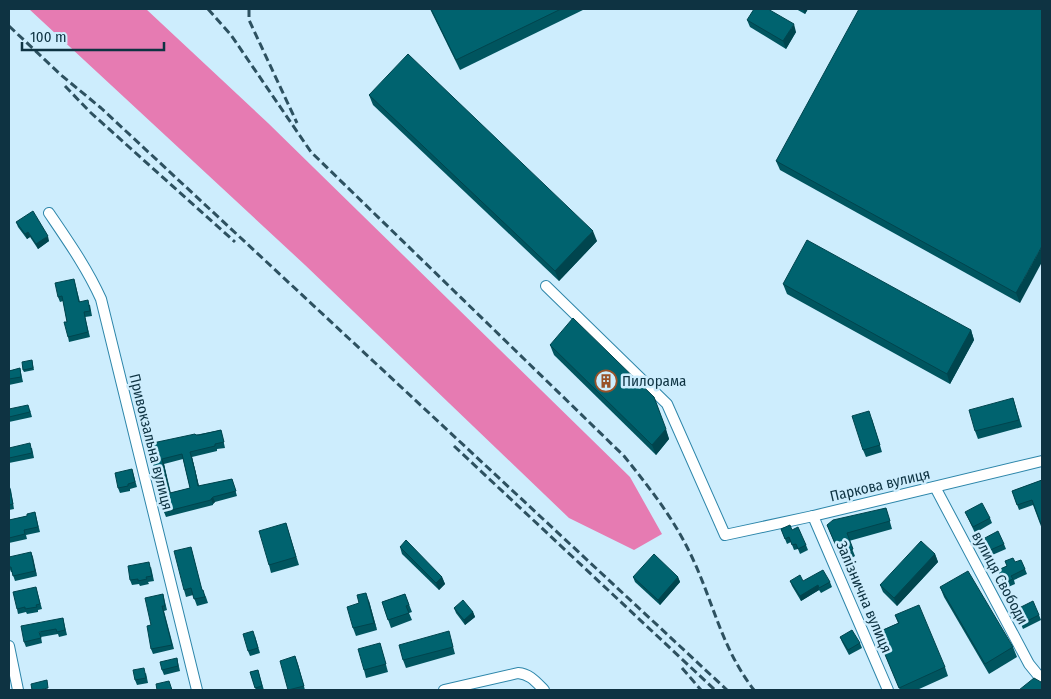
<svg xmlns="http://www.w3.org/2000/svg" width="1051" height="699" font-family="'Fira Sans Condensed',sans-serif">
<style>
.forest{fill:#e67bb2}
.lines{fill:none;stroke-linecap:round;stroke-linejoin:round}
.minor-casing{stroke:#2d86aa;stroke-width:12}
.minor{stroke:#fff;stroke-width:10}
.rail{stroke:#2d5160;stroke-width:3;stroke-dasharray:8 4;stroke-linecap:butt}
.wall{fill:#00555f;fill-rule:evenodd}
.shaded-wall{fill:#00454e}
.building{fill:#00636f;stroke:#00454e;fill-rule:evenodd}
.labels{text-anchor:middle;stroke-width:5;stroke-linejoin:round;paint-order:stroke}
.poi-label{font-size:15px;fill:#0e3342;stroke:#cdedfd;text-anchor:start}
.street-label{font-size:15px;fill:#0e3342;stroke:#cdedfd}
</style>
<rect width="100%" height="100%" fill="#cdedfd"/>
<!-- forest -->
<polygon class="forest" points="29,9 146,9 268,123 630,477 662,534 634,550 569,518 305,265"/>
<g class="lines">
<!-- minor casing -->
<g class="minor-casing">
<g id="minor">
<path d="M49,213C68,241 87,268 101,299L197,690"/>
<polyline points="546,286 667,404 725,535 813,516 1042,461"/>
<polyline points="935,487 1029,664 1042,680"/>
<polyline points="813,516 888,690"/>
<polyline points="9,646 18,690"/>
<path d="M444,690L518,673C530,674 536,682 544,690"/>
</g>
</g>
<!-- minor -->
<use href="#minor" class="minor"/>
<!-- rail -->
<g class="rail">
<path d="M208,9L231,35L311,152L624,456C648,486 672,516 689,551C713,599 720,646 754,690"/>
<polyline points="249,9 249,20 297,123"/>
<polyline points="9,26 61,75 101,108 727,690"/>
<polyline points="65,86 90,112 235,242"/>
<polyline points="454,446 715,690"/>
<polyline points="682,668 701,690"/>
</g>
</g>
<!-- wall -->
<g class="wall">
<polygon points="430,9 585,9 460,70"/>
<polygon points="796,9 808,9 805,14"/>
<polygon points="1042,9 1020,303 780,170 776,161"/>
<polygon points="747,20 796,32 786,49 750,27"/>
<polygon points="369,95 597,241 559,281 373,105"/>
<polygon points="16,222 49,241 38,249 30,237 27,239 18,227"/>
<polygon points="74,279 80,302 90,305 92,316 85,317 90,337 69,342 68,337 67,322 63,301 60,302 58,297"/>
<polygon points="783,284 971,330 974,340 950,384 787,294"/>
<polygon points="550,345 654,397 669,439 656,455 554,355"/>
<polygon points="32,360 34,370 24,372 23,370"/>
<polygon points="20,368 23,382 9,385 9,371"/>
<polygon points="1013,398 1022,427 978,439 975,431"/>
<polygon points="9,409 30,410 32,417 9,422"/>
<polygon points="872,419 882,452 866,457 863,450"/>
<path d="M221,430L225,448L217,449V451L192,457L199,486L232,479L237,496L215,502L213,504V505L166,517L164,512L162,495L148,444ZM183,459L190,488L170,493L164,464Z"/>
<polygon points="9,448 32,448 34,458 9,463"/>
<polygon points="132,469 137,487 130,489 130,491 120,493 118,488"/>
<polygon points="1042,480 1042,529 1033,505 1019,510 1012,491"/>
<polygon points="9,485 11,490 14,509 9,510"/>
<polygon points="886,508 892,529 849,541 855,556 843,563 827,525"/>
<polygon points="35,512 40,532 26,535 27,539 9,543 9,520 27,516"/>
<polygon points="965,512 990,518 992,523 975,533"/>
<polygon points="286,523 299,565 271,573 269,565"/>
<polygon points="781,529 792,530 806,545 808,550 800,554 798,549 794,550 791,542 787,544"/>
<polygon points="983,539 1004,544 1006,549 990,556"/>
<polygon points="191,547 202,590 206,597 208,603 197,606 193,595 186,597 184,590"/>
<polygon points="400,547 442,577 445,584 439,590 402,554"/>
<polygon points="31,552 37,576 15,581 12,572 11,572 9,567"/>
<polygon points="935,554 938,562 897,606 883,592 880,585"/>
<polygon points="1015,562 1025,569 1027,574 1014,580 1015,584 1006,588 998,570"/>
<polygon points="151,567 154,581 148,582 149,584 140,586 139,584 132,585 130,580"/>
<polygon points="633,577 678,577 680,582 660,605 635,582"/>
<polygon points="790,581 830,582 832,587 821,593 819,590 801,601 792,586"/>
<polygon points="36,587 42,609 38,610 38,612 27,614 26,612 18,614 17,609"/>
<polygon points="940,587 1013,647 1017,657 989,674 944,597"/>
<polygon points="163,594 167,610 164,611 174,649 153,654 151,649 151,625"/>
<polygon points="405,594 412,612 409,613 412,620 391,628 382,602"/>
<polygon points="369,601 377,630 356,636 353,628 359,603"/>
<polygon points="454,608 473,612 475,617 465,625 456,613"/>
<polygon points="1015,610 1039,615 1041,620 1023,629"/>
<polygon points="895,615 945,667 948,676 917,690 900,690 876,633 898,623"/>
<polygon points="63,618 67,635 59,637 58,634 41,637 42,643 26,647 24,642"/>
<polygon points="255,636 260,653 250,656 248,651"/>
<polygon points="840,637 860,643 862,648 849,655 842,642"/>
<polygon points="451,639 455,654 406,668 403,660"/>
<polygon points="380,643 388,672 366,678 364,670"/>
<polygon points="295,656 298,664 305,690 288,690"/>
<polygon points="177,658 180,671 164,675 162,670"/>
<polygon points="258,670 264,690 256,690 250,672"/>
<polygon points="146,673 148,683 137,685 135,680"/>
</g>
<!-- shaded-wall -->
<g class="shaded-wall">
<polygon points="803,9 808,9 805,14"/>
<polygon points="794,24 796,32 786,49 783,41"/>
<polygon points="593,231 597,241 559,281 555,271"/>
<polygon points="28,232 30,237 27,239 25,234"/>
<polygon points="48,236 49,241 38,249 36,244"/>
<polygon points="1042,246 1042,262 1020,303 1016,293"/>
<polygon points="971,330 974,340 950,384 947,374"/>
<polygon points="666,429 669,439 656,455 652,445"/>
<polygon points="190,452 192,457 200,491 198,486"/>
<polygon points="162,459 164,464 172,498 170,493"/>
<polygon points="213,497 215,502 213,504 211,499"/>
<polygon points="31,552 33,557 37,576 35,571"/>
<polygon points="935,554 938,562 897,606 894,598"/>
<polygon points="442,577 445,584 439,590 436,583"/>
<polygon points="678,577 680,582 660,605 658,600"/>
<polygon points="818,585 819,590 801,601 800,596"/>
<polygon points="366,593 369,601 377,630 374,623"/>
<polygon points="473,612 475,617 465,625 464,620"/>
</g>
<!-- building -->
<g class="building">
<polygon points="431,9 561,9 456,60"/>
<polygon points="754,9 768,9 794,24 783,41 747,20"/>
<polygon points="859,9 1042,9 1042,246 1016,293 776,161"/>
<polygon points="408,54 593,231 555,271 369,95"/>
<polygon points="33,211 48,236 36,244 28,232 25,234 16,222"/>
<polygon points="807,240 971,330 947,374 783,284"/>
<polygon points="74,279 79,302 88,300 90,311 84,312 88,332 68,337 64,322 67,322 62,296 58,297 55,283"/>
<polygon points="573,318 654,397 666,429 652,445 550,345"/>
<polygon points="32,360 33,368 23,370 22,362"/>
<polygon points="20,368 21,377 9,379 9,371"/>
<polygon points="1013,398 1019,420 975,431 969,410"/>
<polygon points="28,405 30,412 9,417 9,409"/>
<polygon points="869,411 880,445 863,450 852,416"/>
<path d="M221,430L224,442L215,444V446L190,452L195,471L198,486L232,479L236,491L213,497L211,499V500L164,512L160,495H162L148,444L195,434L196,435H199ZM182,454L190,488L170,493L162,459Z"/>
<polygon points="30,443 32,453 9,458 9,448"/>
<polygon points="132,469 135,482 128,484 128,486 118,488 115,473"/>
<polygon points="1042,480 1042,523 1041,524 1032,500 1017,505 1012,491"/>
<polygon points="9,485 13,504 9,505"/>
<polygon points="982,503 990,518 973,527 965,512"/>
<polygon points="886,508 890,521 847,533 853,549 840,555 827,525 833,520"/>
<polygon points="35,512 38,527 24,530 25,534 9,538 9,520 27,516 27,514"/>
<polygon points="286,523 296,557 269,565 259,531"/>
<polygon points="790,525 792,530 798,527 806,545 798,549 796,544 792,545 789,537 785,539 781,529"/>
<polygon points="998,531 1004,544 988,551 983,539"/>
<polygon points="406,540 442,577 436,583 400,547"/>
<polygon points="921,541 935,554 894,598 880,585"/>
<polygon points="191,547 202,590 203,590 205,597 194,599 191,588 184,590 174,551"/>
<polygon points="31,552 35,571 13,576 11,567 9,567 9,557"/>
<polygon points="654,554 678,577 658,600 633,577"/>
<polygon points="1013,558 1015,562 1021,560 1025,569 1011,576 1013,579 1004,583 998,570 1007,566 1005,561"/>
<polygon points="149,562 152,576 146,577 147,579 138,581 138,579 130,580 128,566"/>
<polygon points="823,570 830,582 819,588 818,585 800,596 790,581 800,575 803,581"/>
<polygon points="968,571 1013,647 985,664 940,587"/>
<polygon points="36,587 40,604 36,605 37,607 25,609 25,607 17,609 13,592"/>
<polygon points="366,593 374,623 353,628 347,607 359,603 357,595"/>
<polygon points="163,594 165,606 162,606 172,645 151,649 147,626 151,625 145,598"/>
<polygon points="405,594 409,605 406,606 409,613 388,620 382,602"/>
<polygon points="463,600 473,612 464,620 454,608"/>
<polygon points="1033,601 1039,615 1021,624 1015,610"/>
<polygon points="919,605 945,667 899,688 876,633 899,623 895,615"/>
<polygon points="63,618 65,630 57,632 56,629 39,632 41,638 24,642 21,626"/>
<polygon points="852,630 860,643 848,650 840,637"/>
<polygon points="253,631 258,648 248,651 243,634"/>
<polygon points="449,631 453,647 403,660 399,645"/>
<polygon points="380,643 386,664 364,670 358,649"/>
<polygon points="295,656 304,686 288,690 280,661"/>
<polygon points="177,658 178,666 162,670 160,662"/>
<polygon points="144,668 146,678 135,680 133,670"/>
<polygon points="258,670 262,686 255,688 250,672"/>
<polygon points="1034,678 1041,682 1042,684 1042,690 1019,690"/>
<polygon points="47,680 48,688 39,690 32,690 31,684"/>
<polygon points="169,681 172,690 157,690 156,684"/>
</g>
<!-- icons -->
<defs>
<g id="building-ring" transform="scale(1.125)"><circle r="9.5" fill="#cdedfd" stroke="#985229" stroke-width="1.5"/><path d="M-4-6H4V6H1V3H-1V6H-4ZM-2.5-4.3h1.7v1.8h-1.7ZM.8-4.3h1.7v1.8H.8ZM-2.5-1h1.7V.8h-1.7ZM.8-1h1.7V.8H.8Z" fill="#985229"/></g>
</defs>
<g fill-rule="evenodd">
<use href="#building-ring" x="606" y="381"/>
</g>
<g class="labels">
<!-- poi labels -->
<g class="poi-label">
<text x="622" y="386">Пилорама</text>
</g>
<!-- street labels -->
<g class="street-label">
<text transform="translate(151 442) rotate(76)" y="5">Привокзальна вулиця</text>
<text transform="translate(880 485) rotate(-13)" y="5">Паркова вулиця</text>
<text transform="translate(1000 578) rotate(62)" y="5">вулиця Свободи</text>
<text transform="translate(864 597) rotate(67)" y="5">Залізнична вулиця</text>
</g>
</g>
<!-- border -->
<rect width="1051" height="699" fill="none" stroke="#0e3342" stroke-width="20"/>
<!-- scale -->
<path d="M22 42v8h142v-8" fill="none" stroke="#0e3342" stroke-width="2.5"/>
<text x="30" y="42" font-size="15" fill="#0e3342" stroke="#cdedfd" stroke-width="4" paint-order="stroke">100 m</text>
</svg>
